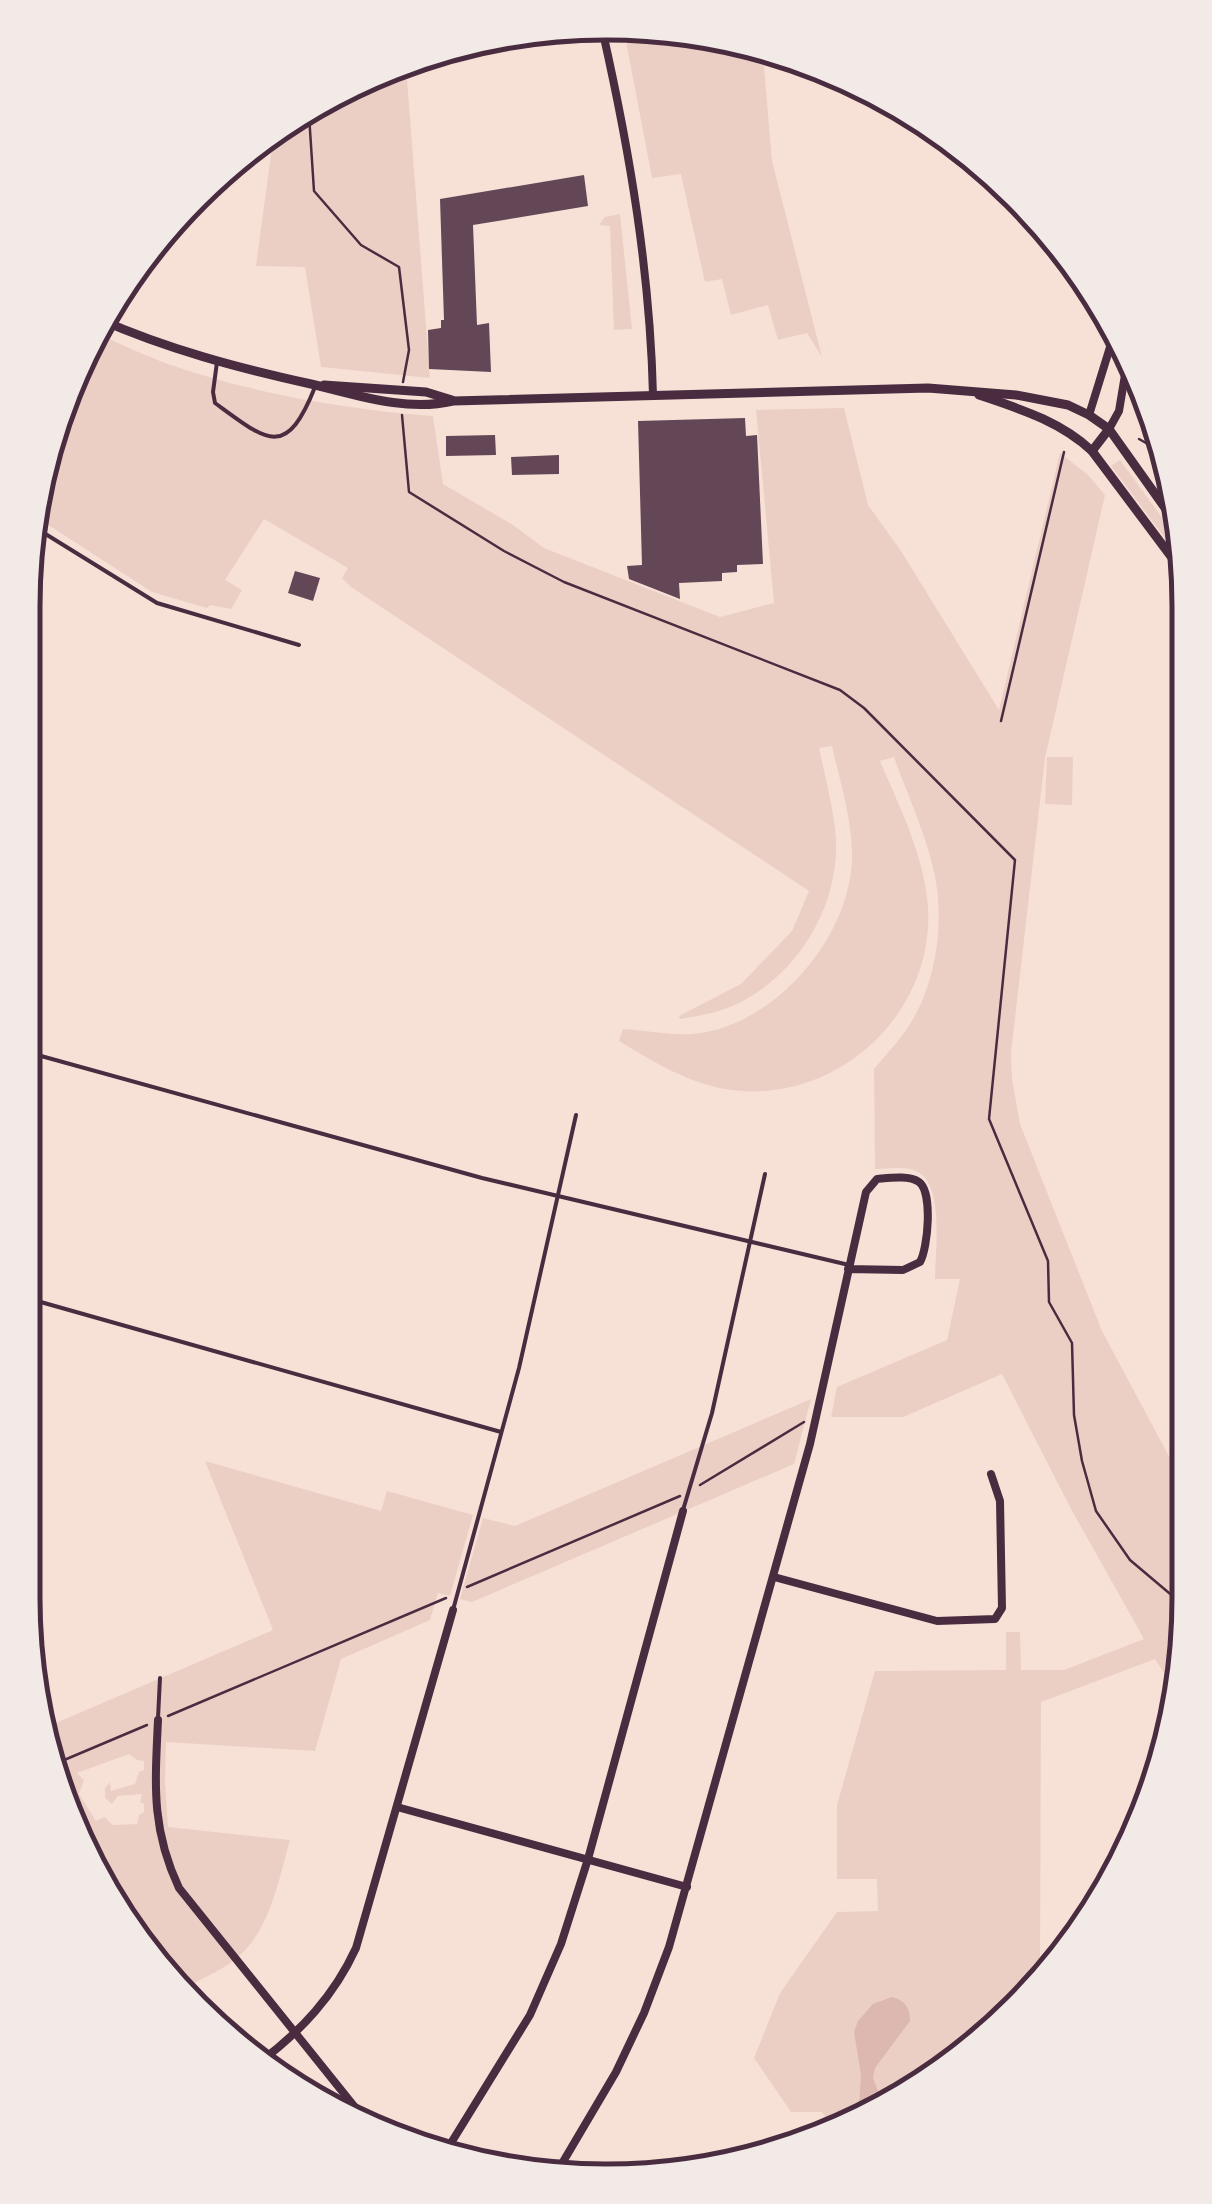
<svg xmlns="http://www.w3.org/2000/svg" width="1212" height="2204" font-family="Georgia,serif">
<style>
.green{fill:#ebcfc5;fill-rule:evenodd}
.water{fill:#dcb8b0}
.building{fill:#644757}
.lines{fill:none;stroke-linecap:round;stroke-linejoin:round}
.path{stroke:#4a2c40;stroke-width:2.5}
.service{stroke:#4a2c40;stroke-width:4}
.minor{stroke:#4a2c40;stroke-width:8}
.tertiary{stroke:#4a2c40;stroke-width:9}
.rim{fill:none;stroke:#4a2c40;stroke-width:5}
</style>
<rect width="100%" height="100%" fill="#f7e1d7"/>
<!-- green -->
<g class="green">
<polygon points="683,28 763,55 772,161 822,357 807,333 778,340 768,305 731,315 722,279 705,282 681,174 652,178 625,36 616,37 615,32"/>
<polygon points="406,66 430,378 321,367 305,267 256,266 274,132"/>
<polygon points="620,214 632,329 614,330 610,226 599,225 605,217"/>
<path d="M93,332C117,342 141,354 165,363C250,393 344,409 433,416L443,484L513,525L544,548L720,617L774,603L756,410L844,408L868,505L901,551L999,710L1060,453L1088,475L1105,495L1045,758L1011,1053L1012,1079L1020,1124L1102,1331L1188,1492V1636L1177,1693L1155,1659L1041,1702L1040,1976L990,2037L836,2133L822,2112H791L754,2058L780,1993L837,1912L878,1911L877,1879H837V1805L875,1671L1006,1670V1632H1020L1021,1670H1064L1144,1639L1071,1509L1002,1374L903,1417H831L837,1387L947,1340L960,1279H935C935,1252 945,1183 916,1171C904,1166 888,1169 875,1169L874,1069C884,1057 895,1045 904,1033C938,986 947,915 931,860C922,825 906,791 894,757L880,761C900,808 924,855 928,906C935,1014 837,1104 731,1090C689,1084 654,1062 619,1041L623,1029C647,1030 676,1037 700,1033C779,1022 854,932 852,852C851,816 840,781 832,746L819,748C825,777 834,809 836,839C839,906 799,973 739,1003C721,1012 700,1016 680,1019L679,1016L741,984L792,931L809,891L351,587L342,578L348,568L264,519L225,580L242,590L231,609L210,605L207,608L152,592L33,515C40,469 45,441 71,401L68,393Z"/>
<polygon points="1120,460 1185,549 1185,565 1111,466"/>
<polygon points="1047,757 1073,757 1072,805 1045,804"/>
<polygon points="811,1399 794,1464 472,1602 460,1599 483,1518 515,1526"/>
<path d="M205,1461L381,1511L387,1491L473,1515L450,1596L438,1593L430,1620L341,1659L315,1751L166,1742L165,1783L168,1827L290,1840C279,1878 271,1928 239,1956C227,1968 206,1976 191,1985L207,2013L143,1953L53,1785L44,1728L273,1630ZM129,1754L137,1760L144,1761V1770L139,1772L135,1784L111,1791L110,1782L105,1788V1798L112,1804L118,1796L142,1794L140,1802L144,1804V1812L139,1815L137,1824L112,1825L105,1817L96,1821L79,1794L84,1780L77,1773Z"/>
</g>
<!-- water -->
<path class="water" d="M892,1997C905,2000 910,2008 910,2021L875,2068L873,2078L883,2104L858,2119L861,2075L854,2032L858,2021L873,2004Z"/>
<!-- building -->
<g class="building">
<polygon points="584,175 588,206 473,225 477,325 489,323 491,372 429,369 428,330 441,328 441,320 444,320 440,199"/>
<polygon points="745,418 746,436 757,435 763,564 737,565 737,572 722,573 722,581 679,583 680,599 629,579 627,566 642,565 638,421"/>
<polygon points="495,435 496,455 446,456 446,436"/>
<polygon points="559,455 559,474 512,475 511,457"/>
<polygon points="295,571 320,578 313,601 288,593"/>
</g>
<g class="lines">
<!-- path -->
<g class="path">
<polyline points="309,115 314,191 361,245 399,267 409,350 403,382"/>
<polyline points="402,415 409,492 504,551 564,582 840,690 864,708 1015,860 989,1119 1048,1261 1049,1302 1072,1343 1074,1415 1082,1461 1096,1511 1130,1560 1188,1609"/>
<polyline points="1139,439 1167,455"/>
<polyline points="1001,721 1064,452"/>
<polyline points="700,1485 804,1422"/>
<polyline points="467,1587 680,1496"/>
<polyline points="168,1716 446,1598"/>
<polyline points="50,1766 147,1725"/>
</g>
<!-- service -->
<g class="service">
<path d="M217,362L213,392L215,403C267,441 286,460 315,387"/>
<polyline points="31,525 157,603 299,645"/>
<polyline points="23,1051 482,1178 849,1265"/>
<polyline points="23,1297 501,1432"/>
<polyline points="683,1510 712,1413 765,1174"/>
<polyline points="453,1610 519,1368 576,1115"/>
<polyline points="158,1718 160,1678"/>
</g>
<!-- minor -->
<g class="minor">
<path d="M603,33C630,153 650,272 653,395"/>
<polyline points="1089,415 1115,331"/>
<polyline points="1109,429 1119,411 1128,357"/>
<polyline points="774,1577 937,1621 995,1619 1002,1608 1000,1501 991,1474"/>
<path d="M158,1720C155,1785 151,1828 179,1888L366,2121"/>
<polyline points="397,1807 687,1887"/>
<path d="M260,2062C301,2031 334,1996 356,1948L453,1610"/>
<polyline points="443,2156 530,2015 561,1944 588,1859 683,1511"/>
<path d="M557,2172L616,2072L644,2013L669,1947L810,1444L866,1192L877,1179C889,1178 909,1175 919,1182C933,1192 928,1248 920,1262L903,1270L848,1269"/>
</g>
<!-- tertiary -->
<g class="tertiary">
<path d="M99,319C167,349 238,368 311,384C357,395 406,412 453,401L928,388L1016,395L1068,405L1089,415L1109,429L1185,536"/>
<polyline points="324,385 426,392 452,400"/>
<path d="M979,395C1020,409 1060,421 1092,451L1185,575"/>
<polyline points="1092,451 1109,429"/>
</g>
</g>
<!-- crop -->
<path d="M0 0H1212V2204H0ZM606 40H606A566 566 0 0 1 1172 606V1598A566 566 0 0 1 606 2164H606A566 566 0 0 1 40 1598V606A566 566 0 0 1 606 40Z" fill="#f1eae7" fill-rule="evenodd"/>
<path class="rim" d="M606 40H606A566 566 0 0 1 1172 606V1598A566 566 0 0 1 606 2164H606A566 566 0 0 1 40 1598V606A566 566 0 0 1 606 40Z"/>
</svg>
